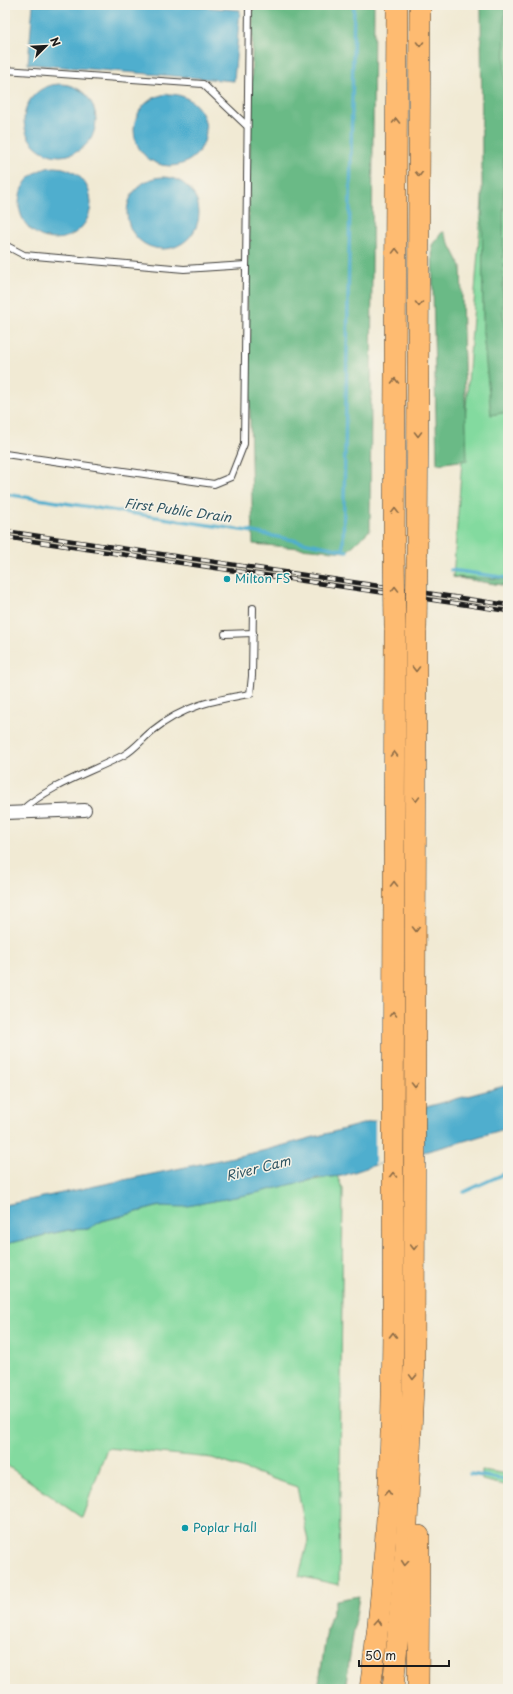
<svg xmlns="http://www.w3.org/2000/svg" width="513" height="1694" font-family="'Playpen Sans',sans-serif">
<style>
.green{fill:#83da9f;stroke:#507b5e}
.forest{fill:#6aba86;stroke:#436b51}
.water{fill:#4faece;stroke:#366575}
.pier{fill:#f1ead4}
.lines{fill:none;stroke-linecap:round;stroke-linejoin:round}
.stream{stroke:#4faece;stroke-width:3.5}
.lane-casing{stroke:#3c3b38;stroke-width:8}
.street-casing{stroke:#3c3b38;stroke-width:14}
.highway-casing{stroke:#3c3b38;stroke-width:22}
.lane{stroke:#fff;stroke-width:6}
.street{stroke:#fff;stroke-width:12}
.highway{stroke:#febb71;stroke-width:21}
.rail-casing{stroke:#1c1c1c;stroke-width:4.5}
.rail{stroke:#f7f3e8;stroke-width:3;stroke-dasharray:9;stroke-linecap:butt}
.highway-bridge-casing{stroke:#3c3b38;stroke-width:22;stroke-linecap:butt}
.highway-bridge{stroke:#febb71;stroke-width:21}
.oneway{stroke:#8d6c46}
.culture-dot{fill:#0f9aa8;stroke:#f7f3e8;stroke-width:1.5}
.labels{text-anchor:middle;stroke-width:3;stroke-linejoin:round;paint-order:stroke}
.culture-label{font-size:12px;fill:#0d838f;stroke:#f7f3e8;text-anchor:start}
.water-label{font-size:13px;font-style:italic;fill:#305663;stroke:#f7f3e8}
</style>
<rect width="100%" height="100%" fill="#f7f3e8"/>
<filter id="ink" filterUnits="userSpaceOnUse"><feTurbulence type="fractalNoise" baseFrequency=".025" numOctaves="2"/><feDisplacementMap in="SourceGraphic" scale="8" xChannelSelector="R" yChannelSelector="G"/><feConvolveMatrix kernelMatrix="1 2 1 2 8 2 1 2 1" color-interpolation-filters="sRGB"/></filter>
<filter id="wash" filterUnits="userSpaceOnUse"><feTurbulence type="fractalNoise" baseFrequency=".012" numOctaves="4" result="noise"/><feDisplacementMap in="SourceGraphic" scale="16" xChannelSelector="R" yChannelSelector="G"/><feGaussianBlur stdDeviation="0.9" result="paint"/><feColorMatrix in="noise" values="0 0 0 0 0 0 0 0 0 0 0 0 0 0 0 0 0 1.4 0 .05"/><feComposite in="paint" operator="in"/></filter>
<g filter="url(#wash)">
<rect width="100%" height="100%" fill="#f1ead4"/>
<!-- green -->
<g class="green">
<polygon points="497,5 508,5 508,586 453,577"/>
<polygon points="337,1176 343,1189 339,1585 299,1576 308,1541 297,1487 212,1458 107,1448 82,1518 5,1464 5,1244 68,1230 88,1229 102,1221 160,1206"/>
<polygon points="482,1470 508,1474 508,1486 482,1480"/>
</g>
<!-- forest -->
<g class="forest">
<polygon points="253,5 374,5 370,530 346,552 253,544 247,290"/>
<polygon points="481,5 505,5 503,314 508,345 508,412 491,415 483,333"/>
<polygon points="443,231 461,266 467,460 437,464 432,245"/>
<polygon points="453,577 508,579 508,586"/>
<polygon points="359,1596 345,1689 318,1689 327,1629 336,1600"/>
</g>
<!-- water -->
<g class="water">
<polygon points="33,5 176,5 240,10 234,81 28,64"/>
<circle cx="60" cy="120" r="36"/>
<circle cx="170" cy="130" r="36"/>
<circle cx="55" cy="203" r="36"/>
<circle cx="163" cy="213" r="36"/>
<polygon points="508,1085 508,1128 454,1144 375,1165 342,1176 318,1178 256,1193 183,1207 160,1206 102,1221 88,1229 68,1230 5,1244 5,1205 262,1151"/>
</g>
<!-- pier -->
<polygon class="pier" points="423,1107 423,1152 375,1165 375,1120"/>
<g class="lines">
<!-- stream -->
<g class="stream">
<polyline points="5,494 248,531 347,551"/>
<polyline points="343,550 354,5"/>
<polyline points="451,570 508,578"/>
<polyline points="464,1192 508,1172"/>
<polyline points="470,1474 508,1480"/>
</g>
</g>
</g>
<g filter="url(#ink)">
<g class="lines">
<!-- lane casing -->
<g class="lane-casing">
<g id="lane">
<polyline points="5,70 203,84 246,125"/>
<polyline points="5,245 24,255 184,269 246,265"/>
<polyline points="5,454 214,484 231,477 244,444 249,5"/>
<polyline points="225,634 253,633"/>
<path d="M21,811C51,784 89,773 124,755C135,749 143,738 152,731C183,706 213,700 250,694L252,676L253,608"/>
</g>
</g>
<!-- street casing -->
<g class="street-casing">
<polyline id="street" points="5,813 85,810"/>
</g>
<!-- highway casing -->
<g class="highway-casing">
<g id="highway">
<polyline points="394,550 397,5"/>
<polyline points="417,557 420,5"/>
<path d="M370,1689C395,1515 394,1337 393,1162C393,984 394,806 395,628"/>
<polyline points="393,1689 406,1546 414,1364 416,630"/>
<polyline points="418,1689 419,1536"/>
</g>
</g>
<!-- lane -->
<use href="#lane" class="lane"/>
<!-- street -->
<use href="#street" class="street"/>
<!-- highway -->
<use href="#highway" class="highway"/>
<!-- rail casing -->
<g class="rail-casing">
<g id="rail">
<polyline points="5,531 508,605"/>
<polyline points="5,537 508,611"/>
</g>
</g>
<!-- rail -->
<use href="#rail" class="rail"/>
<!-- highway-bridge casing -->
<g class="highway-bridge-casing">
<g id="highway-bridge">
<polyline points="394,550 395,628"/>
<polyline points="416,630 417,557"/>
</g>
</g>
<!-- highway-bridge -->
<use href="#highway-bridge" class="highway-bridge"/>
</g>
<!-- one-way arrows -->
<defs><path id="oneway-chevron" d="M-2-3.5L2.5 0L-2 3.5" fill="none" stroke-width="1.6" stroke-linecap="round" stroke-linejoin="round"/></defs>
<g class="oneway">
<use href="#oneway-chevron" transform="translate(420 44) rotate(90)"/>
<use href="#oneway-chevron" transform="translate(396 121) rotate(-90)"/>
<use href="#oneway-chevron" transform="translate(419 174) rotate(90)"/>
<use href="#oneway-chevron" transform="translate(396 251) rotate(-90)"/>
<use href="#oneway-chevron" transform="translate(419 304) rotate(90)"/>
<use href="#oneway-chevron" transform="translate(395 381) rotate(-90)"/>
<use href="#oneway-chevron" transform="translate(418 434) rotate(90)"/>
<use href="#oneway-chevron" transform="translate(395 511) rotate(-90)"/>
<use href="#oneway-chevron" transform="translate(395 589) rotate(-90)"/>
<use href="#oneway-chevron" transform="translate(416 669) rotate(90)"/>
<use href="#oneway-chevron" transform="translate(394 754) rotate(-90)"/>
<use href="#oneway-chevron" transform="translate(416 799) rotate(90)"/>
<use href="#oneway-chevron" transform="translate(394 884) rotate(-90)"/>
<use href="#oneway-chevron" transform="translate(416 929) rotate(90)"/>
<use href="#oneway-chevron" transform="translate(393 1014) rotate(-90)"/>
<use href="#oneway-chevron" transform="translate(415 1085) rotate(90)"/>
<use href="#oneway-chevron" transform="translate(393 1175) rotate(-90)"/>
<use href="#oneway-chevron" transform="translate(414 1247) rotate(90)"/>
<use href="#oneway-chevron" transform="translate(393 1335) rotate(-90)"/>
<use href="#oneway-chevron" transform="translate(413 1377) rotate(92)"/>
<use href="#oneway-chevron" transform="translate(388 1493) rotate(-87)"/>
<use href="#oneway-chevron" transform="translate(405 1563) rotate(95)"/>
<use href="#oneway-chevron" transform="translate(378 1622) rotate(-85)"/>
</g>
</g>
<!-- markers -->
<g class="culture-dot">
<circle cx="227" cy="579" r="4"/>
<circle cx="185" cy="1528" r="4"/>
</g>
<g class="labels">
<!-- culture labels -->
<g class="culture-label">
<text x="235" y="583">Milton FS</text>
<text x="193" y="1532">Poplar Hall</text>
</g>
<!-- water labels -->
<g class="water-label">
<text transform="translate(178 510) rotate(8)" y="5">First Public Drain</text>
<text transform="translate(258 1168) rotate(-14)" y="5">River Cam</text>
</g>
</g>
<!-- margin -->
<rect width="513" height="1694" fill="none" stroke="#f7f3e8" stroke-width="20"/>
<!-- north arrow -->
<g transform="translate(46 46) rotate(66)" stroke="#f7f3e8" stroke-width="3" paint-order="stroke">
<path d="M0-3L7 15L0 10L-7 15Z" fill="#1c1c1c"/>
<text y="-6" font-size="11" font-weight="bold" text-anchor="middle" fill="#1c1c1c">N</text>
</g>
<!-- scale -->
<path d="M359 1660v6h90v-6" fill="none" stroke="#1c1c1c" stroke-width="2"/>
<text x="365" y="1660" font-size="12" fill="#1c1c1c" stroke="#f7f3e8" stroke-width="3" paint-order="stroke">50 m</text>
</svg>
